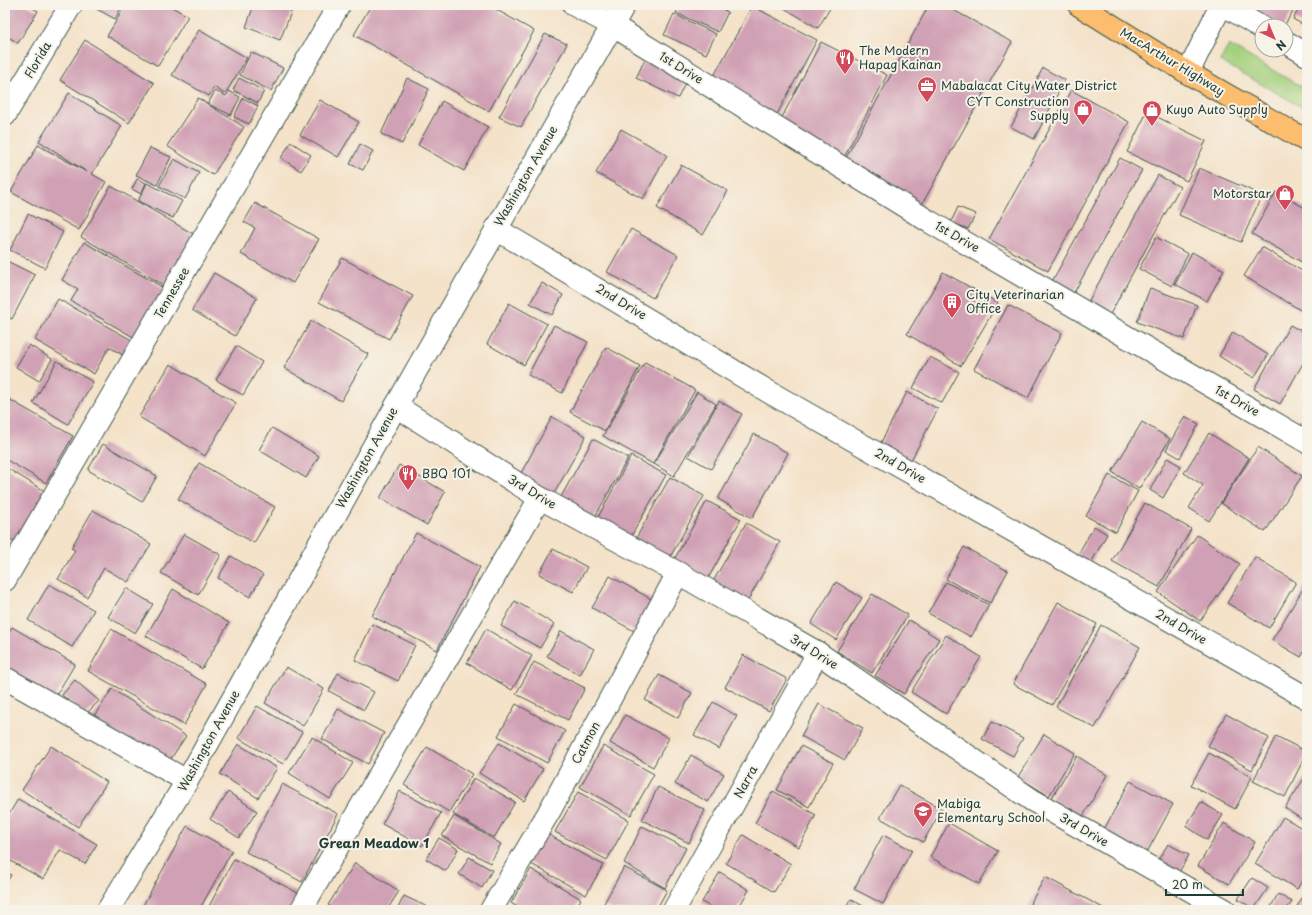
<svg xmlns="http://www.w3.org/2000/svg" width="1312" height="915" font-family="'Playpen Sans',sans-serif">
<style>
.green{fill:#a4d07d;stroke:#628658}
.building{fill:#d0a0b4}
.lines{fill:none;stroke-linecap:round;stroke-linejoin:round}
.minor-casing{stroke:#3f564a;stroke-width:24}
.trunk-casing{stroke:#3f564a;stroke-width:24}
.minor{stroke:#fff;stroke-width:22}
.trunk{stroke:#fcbd6e;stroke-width:22}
.labels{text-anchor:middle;stroke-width:4;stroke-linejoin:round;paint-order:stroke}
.poi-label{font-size:12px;fill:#1f3d34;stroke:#f7f3e8;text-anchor:start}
.street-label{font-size:12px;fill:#1f3d34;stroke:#f7f3e8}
.neighbourhood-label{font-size:13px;font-weight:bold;fill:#1f3d34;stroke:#f7f3e8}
</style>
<rect width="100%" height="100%" fill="#f7f3e8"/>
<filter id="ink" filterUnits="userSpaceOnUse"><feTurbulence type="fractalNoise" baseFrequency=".025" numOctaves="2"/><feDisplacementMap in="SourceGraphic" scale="8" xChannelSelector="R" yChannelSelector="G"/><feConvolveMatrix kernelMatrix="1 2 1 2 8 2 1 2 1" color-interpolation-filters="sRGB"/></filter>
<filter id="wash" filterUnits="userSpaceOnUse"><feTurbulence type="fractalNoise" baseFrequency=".012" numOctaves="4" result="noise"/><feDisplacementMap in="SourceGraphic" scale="16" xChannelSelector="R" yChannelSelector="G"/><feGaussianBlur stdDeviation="0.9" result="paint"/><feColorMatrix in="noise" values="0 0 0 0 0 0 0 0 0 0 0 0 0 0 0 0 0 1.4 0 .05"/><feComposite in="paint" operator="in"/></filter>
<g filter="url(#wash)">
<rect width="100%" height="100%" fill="#f4e2c9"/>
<!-- green -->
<polygon class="green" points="1229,45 1307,90 1307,110 1220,61"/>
<g id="blocks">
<!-- building -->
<g class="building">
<polygon points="5,5 27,5 38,11 18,43 5,35"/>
<polygon points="97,5 123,5 115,19 95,8"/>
<polygon points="126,5 168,5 188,16 158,66 107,36"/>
<polygon points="254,5 294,5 280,40 246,27"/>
<polygon points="371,5 488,5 534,31 489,111 354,35"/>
<polygon points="680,5 714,5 728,12 718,32 676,13"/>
<polygon points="779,5 832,5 818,28"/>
<polygon points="929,5 944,5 1012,42 921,206 843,163"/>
<polygon points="1257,5 1285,5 1293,11 1284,26 1269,26 1251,15"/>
<polygon points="1301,5 1307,5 1307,27 1293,19"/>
<polygon points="752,6 817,40 775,118 710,83"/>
<polygon points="674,14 716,34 706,54 664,35"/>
<polygon points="199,30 247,58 225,94 214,87 209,96 172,75"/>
<polygon points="545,34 567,44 521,127 499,117"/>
<polygon points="85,40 154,83 129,123 60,80"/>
<polygon points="821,42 887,75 843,159 778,125"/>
<polygon points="251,52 283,68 271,91 240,75"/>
<polygon points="646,57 688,77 678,98 636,78"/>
<polygon points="1043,68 1065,80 1034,139 1011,127"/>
<polygon points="239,78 264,91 258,103 233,90"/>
<polygon points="407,78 429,89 402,144 381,134"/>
<polygon points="1071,90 1129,122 1048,271 989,239"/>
<polygon points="215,91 226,96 229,91 240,97 231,115 208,104"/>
<polygon points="69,93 122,126 92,174 106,182 79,230 11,192 38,145 87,172 39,141"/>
<polygon points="198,98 244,127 213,175 167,146"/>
<polygon points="243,98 258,106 249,124 234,117"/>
<polygon points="320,100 359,122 338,157 300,135"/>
<polygon points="442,101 488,127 464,171 418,145"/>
<polygon points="1147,112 1206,141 1187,181 1127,152"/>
<polygon points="621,129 667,155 643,199 596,173"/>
<polygon points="291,142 311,155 301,171 281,158"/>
<polygon points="360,144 373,151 363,170 350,164"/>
<polygon points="150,148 171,157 157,185 136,175"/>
<polygon points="1120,158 1142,170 1071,298 1049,287"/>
<polygon points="174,159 199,173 185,199 159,186"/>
<polygon points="681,165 728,191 703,235 657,208"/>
<polygon points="1199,168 1262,195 1241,242 1179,215"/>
<polygon points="1158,175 1180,187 1109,316 1087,304"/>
<polygon points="137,179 146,183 141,194 132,189"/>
<polygon points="147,183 182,201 173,218 138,201"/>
<polygon points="111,186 195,235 165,286 81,237"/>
<polygon points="1276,192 1307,209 1307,265 1252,234"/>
<polygon points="255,203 319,239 293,283 241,254 255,228 244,222"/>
<polygon points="958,207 976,214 968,229 951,222"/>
<polygon points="28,214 63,232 45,268 10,250"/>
<polygon points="631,229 678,255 653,298 607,272"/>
<polygon points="1156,237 1188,254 1172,286 1139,269"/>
<polygon points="84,242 164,288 135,338 71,301 78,289 62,280"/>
<polygon points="1262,247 1307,274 1307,314 1244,276"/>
<polygon points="1192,252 1224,270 1207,301 1175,284"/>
<polygon points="342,258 413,296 389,339 319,302"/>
<polygon points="5,260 35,275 12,319 5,316"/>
<polygon points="943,272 998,303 961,366 907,334"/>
<polygon points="214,273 257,298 235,336 192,310"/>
<polygon points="542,283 563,295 552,315 530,303"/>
<polygon points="1150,288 1197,305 1184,339 1137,322"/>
<polygon points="58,299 137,343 128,358 109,347 94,374 35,340"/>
<polygon points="509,303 547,324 524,365 487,344"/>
<polygon points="1008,305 1062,333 1028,398 974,369"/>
<polygon points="311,321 368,354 341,401 284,368"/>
<polygon points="554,325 588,342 562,393 528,375"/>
<polygon points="1290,325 1307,334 1307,356 1280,404 1254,389"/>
<polygon points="1233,332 1268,355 1254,378 1219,356"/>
<polygon points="29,345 52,359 39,381 16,367"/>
<polygon points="236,346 262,362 243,395 216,380"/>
<polygon points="606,347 640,366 605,431 570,412"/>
<polygon points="930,357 959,372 942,403 913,388"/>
<polygon points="57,361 93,382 68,424 33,403"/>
<polygon points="645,362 695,390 653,464 603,436"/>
<polygon points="170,364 236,403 205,456 139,417"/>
<polygon points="697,392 716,404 674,476 654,464"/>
<polygon points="907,392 938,409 908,466 877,450"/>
<polygon points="5,397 73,436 46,483 5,459"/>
<polygon points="719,401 742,414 711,469 688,456"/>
<polygon points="1185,416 1199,424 1180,458 1166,450"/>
<polygon points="552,417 586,436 550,501 516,482"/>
<polygon points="1142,422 1170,439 1139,489 1112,472"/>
<polygon points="272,428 319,456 306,478 259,450"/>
<polygon points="1209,433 1249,458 1209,521 1189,508 1203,485 1184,473"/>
<polygon points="754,434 788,453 752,518 718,499"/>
<polygon points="593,439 628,458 592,522 557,504"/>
<polygon points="103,444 157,476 142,502 88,470"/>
<polygon points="1258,447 1302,476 1265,532 1221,503"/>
<polygon points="631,456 666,475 629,540 596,521"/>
<polygon points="1167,458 1181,466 1163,498 1150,490"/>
<polygon points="199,463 275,507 254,543 178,499"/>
<polygon points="399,465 445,492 427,525 380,498"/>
<polygon points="5,467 48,493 18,544 5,537"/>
<polygon points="1109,475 1138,491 1116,532 1086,516"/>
<polygon points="670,477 704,496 668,561 634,542"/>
<polygon points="707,501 741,519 705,584 671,565"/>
<polygon points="1145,503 1191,529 1159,587 1112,561"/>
<polygon points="93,510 151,544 128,582 104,568 87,597 58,579 75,550 71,548"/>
<polygon points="746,523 780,542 745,606 710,587"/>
<polygon points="1094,526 1107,534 1090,565 1076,558"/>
<polygon points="416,533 480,567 437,650 372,616"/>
<polygon points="184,534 221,555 198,595 161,573"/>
<polygon points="1197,535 1240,564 1200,621 1158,592"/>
<polygon points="964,547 1008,571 990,603 946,579"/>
<polygon points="553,549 587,567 573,592 539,574"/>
<polygon points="231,556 263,575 250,597 218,578"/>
<polygon points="1255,557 1296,582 1269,628 1227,603"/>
<polygon points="610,576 653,600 636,632 592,608"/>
<polygon points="836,582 862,598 836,640 811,624"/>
<polygon points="946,582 989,605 971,637 928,613"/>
<polygon points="49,584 94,610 72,647 28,620"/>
<polygon points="1304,587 1307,589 1307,647 1301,657 1272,640"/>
<polygon points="126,588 153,604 135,633 108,617"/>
<polygon points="173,589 229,623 202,669 146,636"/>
<polygon points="872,594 908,615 872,673 837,651"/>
<polygon points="515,601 554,624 540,648 501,626"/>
<polygon points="1058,602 1097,624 1052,705 1013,684"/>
<polygon points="909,620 939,639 904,694 875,676"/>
<polygon points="372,624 415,645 398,681 355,660"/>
<polygon points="1101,625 1140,647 1095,728 1056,707"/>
<polygon points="12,627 75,664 52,702 5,673 5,638"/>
<polygon points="111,629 207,684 184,725 88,671"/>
<polygon points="486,629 532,656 512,690 467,663"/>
<polygon points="561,631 594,649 580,675 547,656"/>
<polygon points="946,635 981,657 946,714 911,692"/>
<polygon points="743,655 787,679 769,711 725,687"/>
<polygon points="534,662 585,688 568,720 516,694"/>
<polygon points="286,667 324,689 303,726 265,703"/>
<polygon points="338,673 374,692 364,710 329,691"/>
<polygon points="659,675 692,693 678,718 645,700"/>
<polygon points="75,680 99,701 85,715 62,695"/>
<polygon points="112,689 186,736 166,766 92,719"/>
<polygon points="713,702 737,716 719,749 694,735"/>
<polygon points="516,704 565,731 547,763 498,736"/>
<polygon points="819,704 863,728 845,760 801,736"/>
<polygon points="257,706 302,732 283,764 238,738"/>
<polygon points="338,709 384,733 368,764 322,739"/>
<polygon points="1226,714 1269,738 1252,770 1208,746"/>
<polygon points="625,715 669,738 653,767 610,743"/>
<polygon points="992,722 1023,738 1013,756 982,739"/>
<polygon points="1044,734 1075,753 1049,796 1018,777"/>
<polygon points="1276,736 1307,752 1285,797 1253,781"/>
<polygon points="312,737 353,763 330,799 289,773"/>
<polygon points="499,743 543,769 524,801 479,773"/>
<polygon points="238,744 277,768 258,798 220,774"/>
<polygon points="51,746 107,782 78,827 22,790"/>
<polygon points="603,746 654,774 631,815 580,787"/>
<polygon points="801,746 833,763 809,807 777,790"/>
<polygon points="427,747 472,774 449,812 404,785"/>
<polygon points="1209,753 1252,777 1235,809 1191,785"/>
<polygon points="691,755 724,774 708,802 675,784"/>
<polygon points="1077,756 1107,775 1082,818 1051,799"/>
<polygon points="1307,774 1307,823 1285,808"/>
<polygon points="474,778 515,802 494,838 453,814"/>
<polygon points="1130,781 1173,804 1144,858 1101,835"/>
<polygon points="282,784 338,814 302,882 246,852"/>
<polygon points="899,785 942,809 923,842 880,818"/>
<polygon points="658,787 705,810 689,843 642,820"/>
<polygon points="400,791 441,813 422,846 382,824"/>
<polygon points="773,791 816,815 799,847 755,823"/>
<polygon points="228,792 257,811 239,838 210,819"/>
<polygon points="578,792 629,820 607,860 555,832"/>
<polygon points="18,799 97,844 85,864 60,850 43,879 5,858 5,821"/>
<polygon points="1201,802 1223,815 1207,840 1186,826"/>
<polygon points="454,816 501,844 490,863 442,836"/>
<polygon points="1283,817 1307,831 1307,873 1297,889 1255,864"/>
<polygon points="949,823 998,851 979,884 930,857"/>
<polygon points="1224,823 1255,842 1229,884 1198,866"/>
<polygon points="187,826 232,851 199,910 143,910 141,909"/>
<polygon points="642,826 686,848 665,888 624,863"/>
<polygon points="542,831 603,865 586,895 526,861"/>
<polygon points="743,835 791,864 774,892 726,863"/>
<polygon points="883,835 912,850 883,904 854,889"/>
<polygon points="439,838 458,849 446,871 426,859"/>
<polygon points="1168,844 1189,855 1178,874 1157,862"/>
<polygon points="469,857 492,870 482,888 459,874"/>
<polygon points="234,859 298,893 289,910 207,910"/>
<polygon points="355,863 399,891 387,910 335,910 328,905"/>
<polygon points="624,867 667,890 656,910 613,910 603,905"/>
<polygon points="531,869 581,899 574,910 522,910 511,903"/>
<polygon points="5,871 11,875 5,885"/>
<polygon points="720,872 749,890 737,910 715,910 702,902"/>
<polygon points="1045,877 1107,910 1031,910 1028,908"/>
<polygon points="1252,878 1268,888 1254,909 1238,899"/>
<polygon points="1307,889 1307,910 1295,910"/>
<polygon points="1278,894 1292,902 1286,910 1269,910"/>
<polygon points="404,896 434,910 397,910"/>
<polygon points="851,899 870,910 844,910"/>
</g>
</g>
</g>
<g filter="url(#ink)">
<use href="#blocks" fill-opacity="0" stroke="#3f564a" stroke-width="1"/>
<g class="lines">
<!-- minor casing -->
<g class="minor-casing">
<g id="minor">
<polyline points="574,5 612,25 930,222 1307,442"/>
<polyline points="1224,5 1262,28"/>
<polyline points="1286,42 1307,55"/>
<polyline points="1188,73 1221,5"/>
<polyline points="5,115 71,5"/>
<polyline points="496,229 769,392 1307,698"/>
<polyline points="396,406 540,498 678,573 818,653 1032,800 1225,910"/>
<polyline points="5,580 339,5"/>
<polyline points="5,678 187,781"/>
<polyline points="108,910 187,781 396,406 624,5"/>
<polyline points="301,910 540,498"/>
<polyline points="491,910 549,812 678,573"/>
<polyline points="674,910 818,653"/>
</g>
</g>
<!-- trunk casing -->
<g class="trunk-casing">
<polyline id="trunk" points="1079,5 1188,73 1307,141"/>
</g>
<!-- minor -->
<use href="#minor" class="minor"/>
<!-- trunk -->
<use href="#trunk" class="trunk"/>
</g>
</g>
<!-- icons -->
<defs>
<g id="restaurant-pin" transform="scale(1)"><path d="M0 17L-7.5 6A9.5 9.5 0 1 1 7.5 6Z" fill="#d1495b" stroke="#f7f3e8"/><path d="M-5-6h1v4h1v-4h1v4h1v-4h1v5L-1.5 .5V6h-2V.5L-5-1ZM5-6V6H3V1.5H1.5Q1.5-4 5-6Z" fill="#fff"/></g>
<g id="office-pin" transform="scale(1)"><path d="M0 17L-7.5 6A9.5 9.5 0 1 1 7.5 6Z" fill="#d1495b" stroke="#f7f3e8"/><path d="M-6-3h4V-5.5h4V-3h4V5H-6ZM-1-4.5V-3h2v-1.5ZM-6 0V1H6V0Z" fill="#fff"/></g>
<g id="shop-pin" transform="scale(1)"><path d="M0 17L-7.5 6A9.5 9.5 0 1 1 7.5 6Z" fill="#d1495b" stroke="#f7f3e8"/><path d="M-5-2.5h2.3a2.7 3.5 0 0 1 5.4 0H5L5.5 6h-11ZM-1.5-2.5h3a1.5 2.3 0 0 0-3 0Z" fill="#fff"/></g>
<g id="building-pin" transform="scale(1)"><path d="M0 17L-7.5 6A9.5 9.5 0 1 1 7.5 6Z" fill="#d1495b" stroke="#f7f3e8"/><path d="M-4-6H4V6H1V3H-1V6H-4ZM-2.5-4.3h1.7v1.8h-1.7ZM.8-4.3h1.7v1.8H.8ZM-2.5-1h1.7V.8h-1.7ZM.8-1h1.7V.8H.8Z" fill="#fff"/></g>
<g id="school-pin" transform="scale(1)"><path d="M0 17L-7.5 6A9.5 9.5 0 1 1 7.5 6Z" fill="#d1495b" stroke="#f7f3e8"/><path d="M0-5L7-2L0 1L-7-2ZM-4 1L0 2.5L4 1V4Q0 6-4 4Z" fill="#fff"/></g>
</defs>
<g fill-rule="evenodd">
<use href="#restaurant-pin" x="845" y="58"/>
<use href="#office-pin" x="927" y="86"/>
<use href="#shop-pin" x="1083" y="109"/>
<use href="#shop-pin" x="1152" y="110"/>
<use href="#shop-pin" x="1285" y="194"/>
<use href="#building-pin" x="952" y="302"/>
<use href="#restaurant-pin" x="408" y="474"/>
<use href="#school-pin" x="923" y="811"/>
</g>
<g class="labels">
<!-- poi labels -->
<g class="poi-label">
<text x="859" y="55">The Modern<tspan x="859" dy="14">Hapag Kainan</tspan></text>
<text x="941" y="90">Mabalacat City Water District</text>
<text x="1069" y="106" text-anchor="end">CYT Construction<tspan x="1069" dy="14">Supply</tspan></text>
<text x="1166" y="114">Kuyo Auto Supply</text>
<text x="1271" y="198" text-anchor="end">Motorstar</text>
<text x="966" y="299">City Veterinarian<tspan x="966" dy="14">Office</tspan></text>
<text x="422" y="478">BBQ 101</text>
<text x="937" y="808">Mabiga<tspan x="937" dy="14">Elementary School</tspan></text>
</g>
<!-- street labels -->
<g class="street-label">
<text transform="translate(38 60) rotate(-59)" y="4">Florida</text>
<text transform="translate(1172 62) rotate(31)" y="4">MacArthur Highway</text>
<text transform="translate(681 68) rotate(32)" y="4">1st Drive</text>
<text transform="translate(526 176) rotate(-60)" y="4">Washington Avenue</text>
<text transform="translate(957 237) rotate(30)" y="4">1st Drive</text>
<text transform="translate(172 293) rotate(-60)" y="4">Tennessee</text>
<text transform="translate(621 302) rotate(31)" y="4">2nd Drive</text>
<text transform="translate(1237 401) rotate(30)" y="4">1st Drive</text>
<text transform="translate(367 458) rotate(-61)" y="4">Washington Avenue</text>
<text transform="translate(900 466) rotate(30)" y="4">2nd Drive</text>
<text transform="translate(532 492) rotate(31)" y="4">3rd Drive</text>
<text transform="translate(1181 627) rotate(30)" y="4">2nd Drive</text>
<text transform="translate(814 652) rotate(32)" y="4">3rd Drive</text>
<text transform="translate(209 741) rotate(-61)" y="4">Washington Avenue</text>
<text transform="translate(586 743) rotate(-62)" y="4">Catmon</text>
<text transform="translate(746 782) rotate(-61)" y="4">Narra</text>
<text transform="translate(1084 830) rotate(30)" y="4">3rd Drive</text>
</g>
<!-- neighbourhood labels -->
<g class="neighbourhood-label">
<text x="374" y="848">Grean Meadow 1</text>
</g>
</g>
<!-- margin -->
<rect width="1312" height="915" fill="none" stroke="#f7f3e8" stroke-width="20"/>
<!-- north arrow -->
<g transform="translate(1274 38) rotate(136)"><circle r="19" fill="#f7f3e8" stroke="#a1aaa0"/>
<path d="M0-3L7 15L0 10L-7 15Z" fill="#d1495b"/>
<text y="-6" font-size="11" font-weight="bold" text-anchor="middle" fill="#1f3d34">N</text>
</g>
<!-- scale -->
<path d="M1166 889v6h77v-6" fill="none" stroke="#1f3d34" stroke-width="2"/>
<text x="1172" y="889" font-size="12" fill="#1f3d34" stroke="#f7f3e8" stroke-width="3" paint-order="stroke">20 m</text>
</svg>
